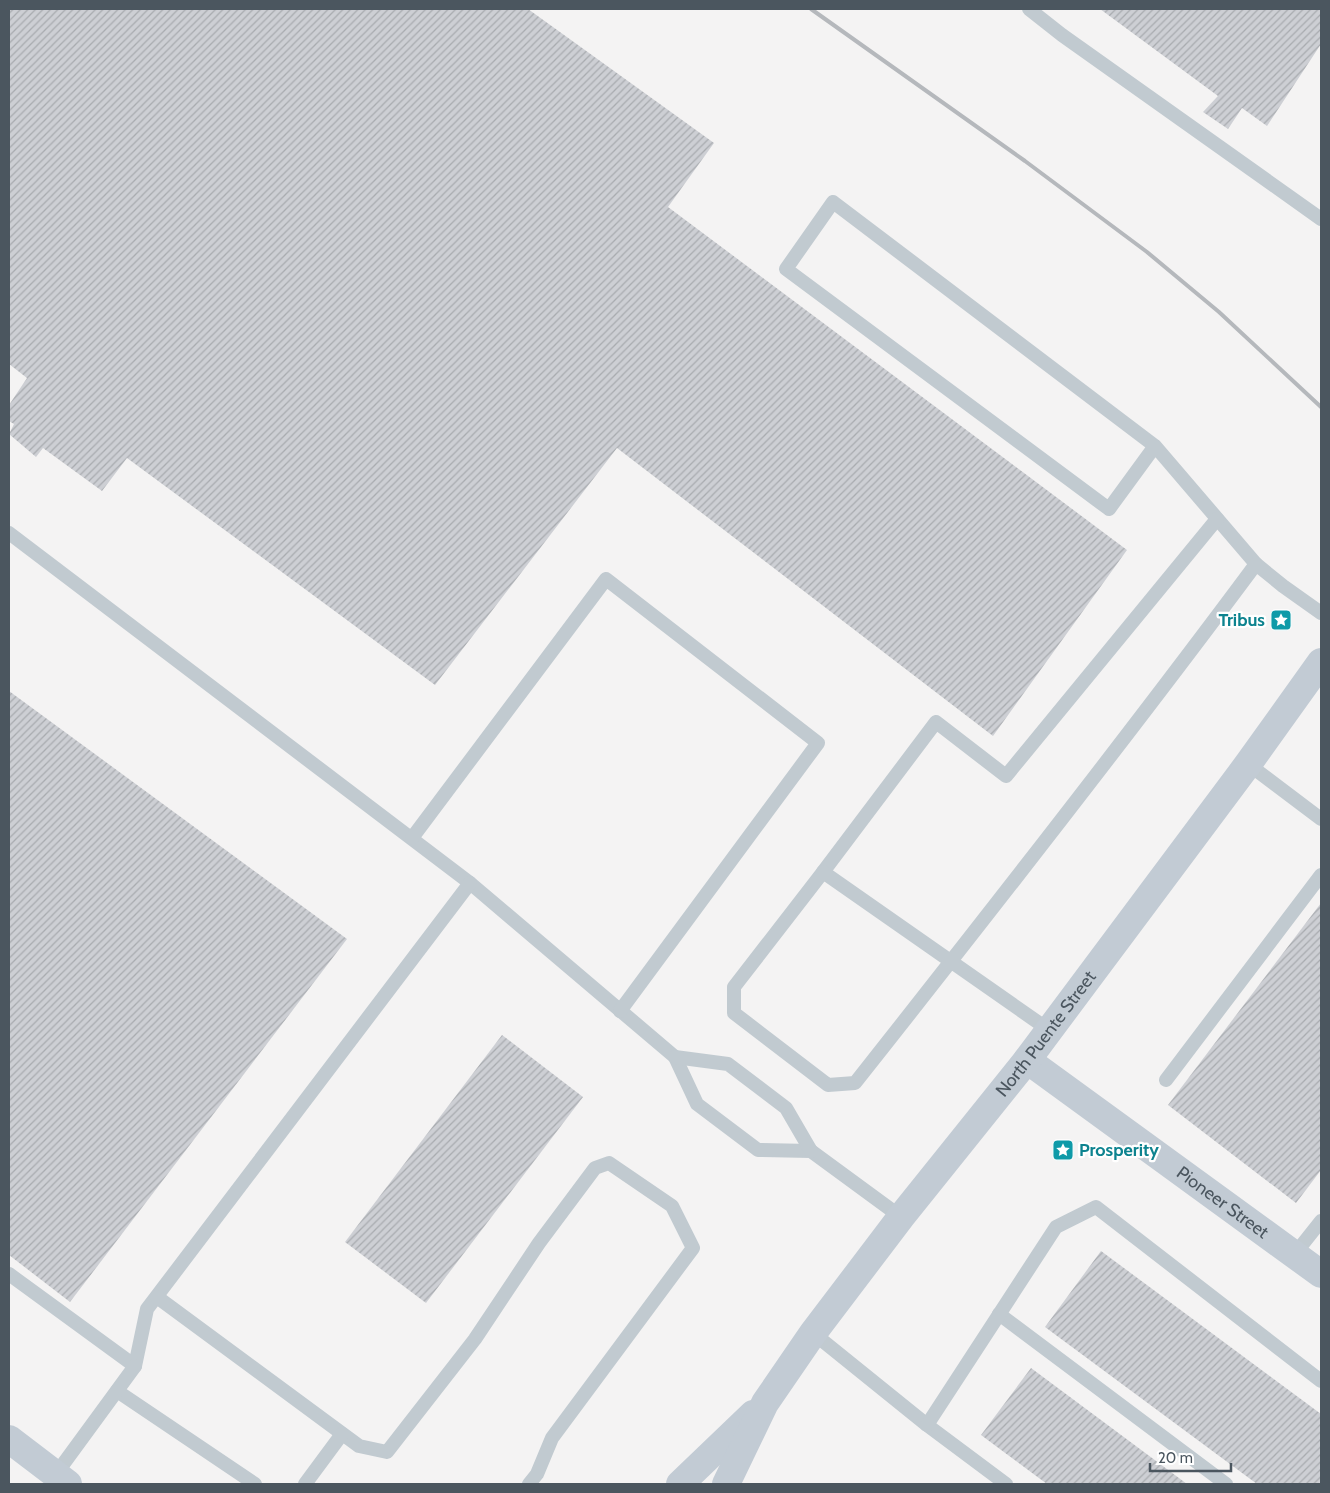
<svg xmlns="http://www.w3.org/2000/svg" width="1330" height="1493" font-family="Cabin,sans-serif">
<style>
.building{fill:url(#building-hatch)}
.lines{fill:none;stroke-linecap:round;stroke-linejoin:round}
.lane{stroke:#c1cad0;stroke-width:14}
.secondary{stroke:#c2cbd4;stroke-width:28}
.rail{stroke:#b5b8bc;stroke-width:4}
.labels{text-anchor:middle;stroke-width:4.5;stroke-linejoin:round;paint-order:stroke}
.culture-label{font-size:18px;font-weight:bold;fill:#0d838f;stroke:#fff;text-anchor:end}
.street-label{font-size:18px;fill:#4b565f;stroke:#fff}
</style>
<defs>
<pattern id="building-hatch" width="6" height="6" patternUnits="userSpaceOnUse" patternTransform="scale(1.25)"><rect width="6" height="6" fill="#cdcfd4"/><path d="M-1 1l2-2M0 6l6-6M5 7l2-2" fill="none" stroke="#a8abaf"/></pattern>
</defs>
<rect width="100%" height="100%" fill="#f4f3f3"/>
<!-- building -->
<g class="building">
<polygon points="9,9 528,9 714,143 668,207 1127,550 993,736 617,448 435,685 127,458 102,491 43,448 36,457 9,434 14,424 9,421 9,405 27,378 9,364"/>
<polygon points="1100,9 1321,9 1321,44 1267,126 1242,108 1228,129 1203,112 1218,96"/>
<polygon points="9,691 347,939 70,1302 9,1255"/>
<polygon points="1321,903 1321,1170 1296,1203 1168,1105"/>
<polygon points="502,1035 583,1097 426,1303 345,1242"/>
<polygon points="1101,1251 1321,1414 1321,1481 1319,1484 1257,1484 1045,1327"/>
<polygon points="1031,1368 1187,1484 1047,1484 981,1435"/>
</g>
<g class="lines">
<!-- lane -->
<g class="lane">
<polyline points="1029,9 1062,35 1321,219"/>
<polyline points="1155,446 1109,509 786,269 833,202 1155,446 1256,564"/>
<polyline points="9,533 470,883 675,1057 697,1104 758,1150 811,1151 901,1217"/>
<polyline points="1248,764 1321,819"/>
<polyline points="412,838 606,579 818,743 620,1011"/>
<polyline points="823,872 936,722 1006,776 1217,519"/>
<path d="M1049,1030L823,872L734,987V1013L828,1085L855,1083C991,911 1126,739 1256,564L1283,586L1321,613"/>
<polyline points="675,1057 728,1064 786,1108 811,1151"/>
<polyline points="1166,1080 1321,875"/>
<polyline points="1294,1255 1321,1221"/>
<polyline points="9,1274 135,1366 147,1309 470,883"/>
<polyline points="157,1297 359,1446 387,1452 475,1339 539,1243 595,1168 609,1163 672,1206 693,1248 552,1438 537,1474 529,1484"/>
<polyline points="999,1314 1226,1484"/>
<polyline points="813,1333 927,1425 1006,1484"/>
<polyline points="117,1391 255,1484"/>
<polyline points="927,1425 1056,1227 1096,1207 1321,1381"/>
<polyline points="53,1478 135,1366"/>
<polyline points="305,1484 342,1434"/>
</g>
<!-- secondary -->
<g class="secondary">
<path id="s1" d="M1027,1060L1321,1274"/>
<polyline points="9,1439 68,1484"/>
<polyline points="680,1484 753,1414"/>
<path id="s2" d="M726,1484L765,1403L813,1333L901,1217L1027,1060L1248,764L1321,662"/>
</g>
<!-- rail -->
<polyline class="rail" points="811,9 1025,161 1147,252 1219,312 1321,407"/>
</g>
<!-- icons -->
<defs>
<g id="sight-square" transform="scale(1.125)"><rect x="-9" y="-9" width="18" height="18" rx="4" fill="#0f9aa8" stroke="#fff"/><path d="M0-6L1.8-2.2L6-1.7L2.9 1.2L3.7 5.4L0 3.3L-3.7 5.4L-2.9 1.2L-6-1.7L-1.8-2.2Z" fill="#fff"/></g>
</defs>
<g fill-rule="evenodd">
<use href="#sight-square" x="1281" y="620"/>
<use href="#sight-square" x="1063" y="1150"/>
</g>
<g class="labels">
<!-- culture labels -->
<g class="culture-label">
<text x="1265" y="626">Tribus</text>
<text x="1079" y="1156" text-anchor="start">Prosperity</text>
</g>
<!-- street labels -->
<g class="street-label">
<text dy="6" stroke="none"><textPath href="#s2" startOffset="554">North Puente Street</textPath></text>
<text dy="6" stroke="none"><textPath href="#s1" startOffset="242">Pioneer Street</textPath></text>
</g>
</g>
<!-- border -->
<rect width="1330" height="1493" fill="none" stroke="#4b565f" stroke-width="20"/>
<!-- scale -->
<path d="M1150 1463v8h81v-8" fill="none" stroke="#4b565f" stroke-width="2.5"/>
<text x="1158" y="1463" font-size="15" fill="#4b565f" stroke="#ffffff" stroke-width="4" paint-order="stroke">20 m</text>
</svg>
